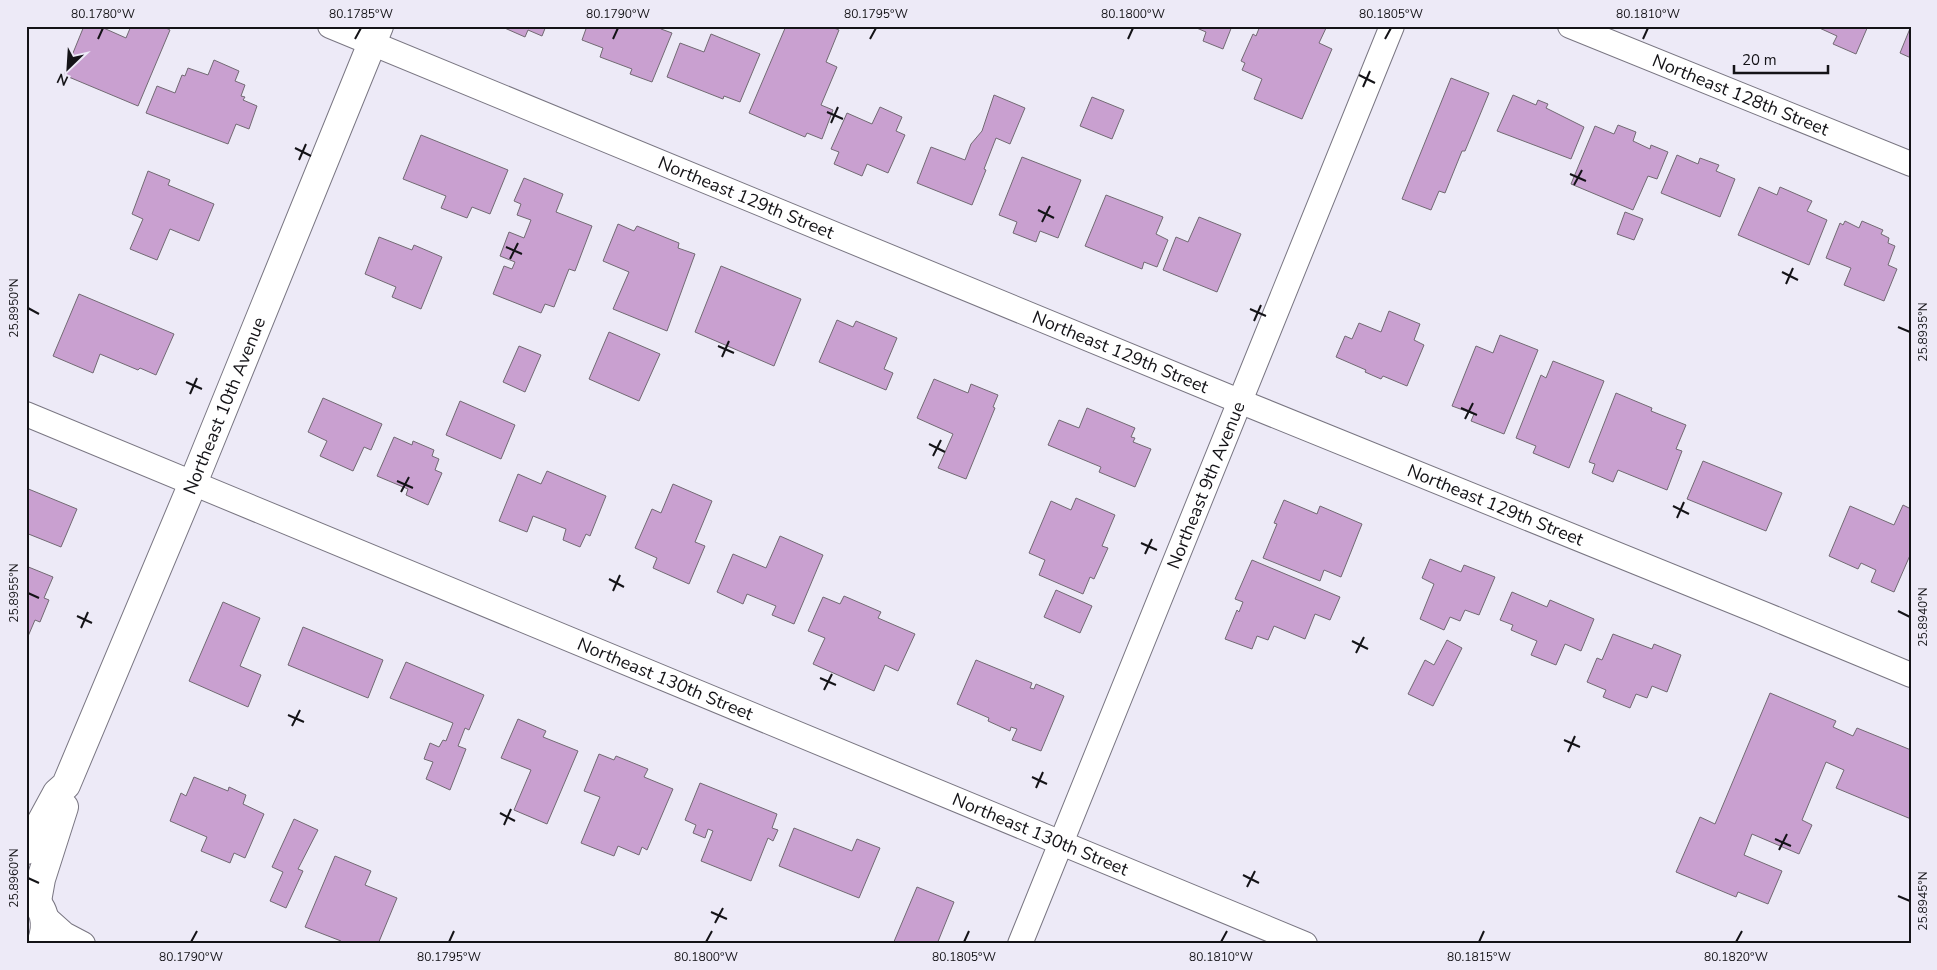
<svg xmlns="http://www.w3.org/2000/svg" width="1937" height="970" font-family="'Nunito Sans',sans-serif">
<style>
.building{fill:#c9a0d0;stroke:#726a73}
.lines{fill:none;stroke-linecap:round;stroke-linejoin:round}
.street-casing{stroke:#797682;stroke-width:26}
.secondary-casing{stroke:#797682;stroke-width:30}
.street{stroke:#fff;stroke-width:24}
.secondary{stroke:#fff;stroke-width:28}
.ticks{fill:none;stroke:#141317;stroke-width:2}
.labels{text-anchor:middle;stroke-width:4.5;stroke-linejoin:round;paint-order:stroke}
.street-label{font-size:18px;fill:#141317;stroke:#edeaf7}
.neatline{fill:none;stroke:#141317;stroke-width:2}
.ticks-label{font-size:12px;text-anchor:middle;fill:#141317}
</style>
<rect width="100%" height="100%" fill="#edeaf7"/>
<!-- building -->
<g class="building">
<polygon points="84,26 99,26 126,38 131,26 162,26 170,30 138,106 64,75"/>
<polygon points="500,26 546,26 542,36 528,30 525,37"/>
<polygon points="587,26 662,26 661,29 672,33 652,82 630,74 632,69 600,57 603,48 582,40"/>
<polygon points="786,26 829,26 839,30 826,62 837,67 821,105 833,110 822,139 807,133 805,137 749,113"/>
<polygon points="1192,26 1232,26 1223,49 1203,41 1206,32"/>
<polygon points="1260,26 1327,26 1319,43 1332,49 1302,119 1254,99 1262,79 1242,70 1245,63 1241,61 1253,34 1256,36"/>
<polygon points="1815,26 1868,26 1856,54 1833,44 1837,36"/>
<polygon points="1911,26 1911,58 1900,53"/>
<polygon points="711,34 760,54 740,102 724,96 723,99 667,77 680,43 704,52"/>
<polygon points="214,60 239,71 235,81 245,85 241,96 245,97 243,100 257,106 249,129 236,124 228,144 146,113 157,86 175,93 182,75 185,76 188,68 208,75"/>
<polygon points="1451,78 1489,93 1465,151 1462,151 1445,193 1439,191 1431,210 1402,199"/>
<polygon points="994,95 1025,108 1010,144 996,138 984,169 986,170 972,205 917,183 931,147 965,160 971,144 982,131"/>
<polygon points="1513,95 1536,105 1538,100 1548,104 1546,108 1584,127 1571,159 1497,131"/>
<polygon points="1092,97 1124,110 1112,139 1080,126"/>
<polygon points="880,107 902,117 896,131 905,135 888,173 867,164 862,176 834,164 839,152 831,149 847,113 872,124"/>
<polygon points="1618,125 1636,132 1633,141 1650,149 1651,145 1668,152 1657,179 1648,176 1633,210 1571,184 1595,126 1614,134"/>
<polygon points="421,135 508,170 490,214 472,207 467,218 441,208 446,196 403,179"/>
<polygon points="1677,155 1698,164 1700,158 1719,165 1716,171 1735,179 1720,217 1661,193"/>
<polygon points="1022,157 1081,180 1058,238 1040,231 1036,242 1013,233 1017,222 999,215"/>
<polygon points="148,171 170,180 168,185 214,204 199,241 170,229 157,260 130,249 143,219 132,214"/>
<polygon points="524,178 563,194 556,212 592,226 575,271 569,269 554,307 545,304 541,313 493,294 504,266 512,269 515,262 500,256 509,232 524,238 531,220 517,215 521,204 514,201"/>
<polygon points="1759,187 1777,195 1780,187 1812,201 1807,211 1827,220 1809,265 1738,235"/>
<polygon points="1106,195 1163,217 1156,234 1168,240 1157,267 1144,262 1142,269 1085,246"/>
<polygon points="1625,212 1643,219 1634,240 1617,234"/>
<polygon points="1199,217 1241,234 1217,292 1163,270 1176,237 1188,242"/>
<polygon points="1845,221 1859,228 1862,221 1883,230 1881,234 1889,238 1888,243 1895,246 1888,265 1897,269 1884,301 1844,285 1851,268 1826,258 1840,223 1843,225"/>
<polygon points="618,224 634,231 637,226 679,243 678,248 695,254 667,331 613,309 629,272 603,261"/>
<polygon points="379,237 412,250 414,245 442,257 421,309 392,297 396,287 365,274"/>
<polygon points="721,266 801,299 774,366 695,332"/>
<polygon points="79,294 174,334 156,375 140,368 138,370 100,354 93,373 53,356"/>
<polygon points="1389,311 1420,324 1414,340 1424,345 1407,386 1383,376 1381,379 1365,372 1366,370 1336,357 1345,336 1352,339 1359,323 1381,332"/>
<polygon points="837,320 853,327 856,321 897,338 884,369 893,373 886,390 819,362"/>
<polygon points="609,332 660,354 639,401 589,379"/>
<polygon points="1500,335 1538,350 1504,434 1471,421 1474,414 1452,406 1476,346 1493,353"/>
<polygon points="519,346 541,355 525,392 503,382"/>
<polygon points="1553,361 1604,381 1569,468 1533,453 1536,446 1516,438 1541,375 1546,378"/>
<polygon points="934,379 968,393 971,384 998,395 993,407 995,408 966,479 938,468 953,434 917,418"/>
<polygon points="1616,393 1652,408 1651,411 1686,425 1676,449 1682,451 1667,490 1618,470 1613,482 1592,473 1595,464 1589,462"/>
<polygon points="323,398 382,424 371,450 364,447 353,471 320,456 327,441 308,432"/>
<polygon points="460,401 515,425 501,459 446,435"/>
<polygon points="1087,408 1135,428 1131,437 1135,438 1133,442 1151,449 1135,487 1099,472 1101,467 1048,445 1059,420 1079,428"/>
<polygon points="394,437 412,445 413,441 434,450 432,456 439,459 435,470 442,473 428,505 406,495 408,489 377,476"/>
<polygon points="1703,461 1782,493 1766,531 1687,499"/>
<polygon points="547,471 606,496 590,536 586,534 580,547 563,540 566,529 533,516 527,532 499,521 518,474 541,484"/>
<polygon points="673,484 712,501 695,542 705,546 689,584 653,568 657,558 635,548 652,509 661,513"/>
<polygon points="26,488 77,509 61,547 26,533"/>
<polygon points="1076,498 1115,515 1102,546 1108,548 1094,579 1090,577 1083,594 1039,575 1045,560 1029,553 1051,501 1071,510"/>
<polygon points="1284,500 1317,514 1320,506 1362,524 1341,577 1324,570 1320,581 1263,558 1277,524 1274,523"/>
<polygon points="1903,505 1911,509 1911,553 1894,592 1871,582 1876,570 1861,563 1858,569 1829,556 1850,506 1894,525"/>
<polygon points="780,536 823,555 794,624 772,615 776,606 747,594 743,604 717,592 733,554 766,568"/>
<polygon points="1430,559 1461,572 1464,565 1495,577 1479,615 1465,610 1460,621 1450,617 1444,630 1420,619 1434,584 1422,578"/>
<polygon points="1252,560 1340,597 1330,620 1315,614 1305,639 1274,626 1268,640 1257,636 1252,649 1225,639 1237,610 1239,612 1243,602 1235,599"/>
<polygon points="26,566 53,577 44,598 49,600 40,622 35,620 26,641"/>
<polygon points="1056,590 1092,606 1080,633 1044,617"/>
<polygon points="1512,592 1547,607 1550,600 1594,619 1581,651 1565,644 1556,665 1531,655 1537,641 1511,630 1513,625 1500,620"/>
<polygon points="844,596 881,612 878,618 915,634 898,671 885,665 874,691 813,664 825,638 808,631 823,597 840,604"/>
<polygon points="223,602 260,618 240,666 261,675 248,707 189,681"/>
<polygon points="303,627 383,660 368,698 288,665"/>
<polygon points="1613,634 1652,649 1654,644 1681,655 1667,692 1652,686 1647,698 1636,694 1630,708 1603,697 1606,690 1587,682 1597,658 1602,660"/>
<polygon points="1447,640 1462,648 1433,706 1408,694 1425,660 1434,665"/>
<polygon points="976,660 1032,683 1030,688 1034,689 1036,684 1064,696 1041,751 1012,740 1017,729 1011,727 1010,731 988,721 989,718 957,704"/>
<polygon points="406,662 484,695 469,730 465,728 458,746 466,749 450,790 426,779 433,762 424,759 430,743 439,747 443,740 446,741 453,723 390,698"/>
<polygon points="1770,693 1836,721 1833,727 1853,736 1857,728 1911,750 1911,819 1836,788 1844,770 1826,762 1802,820 1812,825 1799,854 1752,834 1744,855 1782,871 1768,904 1738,892 1736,897 1676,872 1700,817 1715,824"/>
<polygon points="518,719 546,731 543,737 578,751 547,824 514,810 531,770 501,758"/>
<polygon points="599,754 614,760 616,756 648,769 644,777 673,789 647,850 642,847 639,855 618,846 614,856 581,843 600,797 584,791"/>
<polygon points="194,777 228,791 229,787 246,795 243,804 264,814 245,858 234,853 230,863 201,851 207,837 170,821 181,793 186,796"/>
<polygon points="700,783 777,814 772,828 778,830 773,841 768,838 751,881 701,861 713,831 708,829 705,838 693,833 696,825 685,820"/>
<polygon points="294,819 318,830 298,869 303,871 286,908 270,901 283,872 272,867"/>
<polygon points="794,828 852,851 857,839 880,848 859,898 779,866"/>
<polygon points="335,856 371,871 365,885 397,898 378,944 340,944 341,941 305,927"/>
<polygon points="917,887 954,902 937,944 893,944"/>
</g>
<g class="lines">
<!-- street casing -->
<g class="street-casing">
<g id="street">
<path id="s1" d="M330,26L1239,401L1764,614L1911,675"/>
<path id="s2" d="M1570,26L1911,164"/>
<path id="s3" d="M26,414L1305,944"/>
<polyline points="45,917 64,934 83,944"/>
<path id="s4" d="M1020,944L1392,26"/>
</g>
</g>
<!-- secondary casing -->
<g class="secondary-casing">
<g id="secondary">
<path id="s5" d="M26,850L57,793L66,785L193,483L379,26"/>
<path d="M26,893C45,906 49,923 41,944"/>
<polyline points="37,901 41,879 64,807"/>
</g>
</g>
<!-- street -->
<use href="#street" class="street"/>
<!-- secondary -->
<use href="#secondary" class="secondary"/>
</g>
<!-- ticks -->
<path class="ticks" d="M98,39L103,28M355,39L361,28M613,39L618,28M870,39L876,28M1128,39L1133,28M1385,39L1391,28M1643,39L1648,28M1359,75L1375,83M1363,87L1370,71M827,112L843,119M831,123L838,107M295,148L311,156M299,160L306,144M1570,174L1586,181M1574,185L1582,170M1038,210L1054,218M1042,222L1050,206M506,247L522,254M510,259L518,243M1782,272L1798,280M1786,284L1793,268M28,308L39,314M1250,309L1266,316M1254,321L1261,305M1898,327L1910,332M718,346L734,353M722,357L729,341M186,382L202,389M190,394L197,378M1461,408L1477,415M1465,419L1473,403M929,444L945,452M933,456L941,440M397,481L413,488M401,492L409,477M1673,506L1689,514M1677,518L1684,502M1141,543L1157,550M1145,554L1152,539M609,579L624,587M613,591L620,575M28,593L39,598M1898,611L1910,617M77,616L92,623M81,628L88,612M1352,641L1368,649M1356,653L1364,637M820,678L836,685M824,690L832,674M288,715L304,722M292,726L300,710M1564,740L1580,747M1568,752L1575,736M1032,777L1047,784M1036,788L1043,772M500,813L515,821M504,825L511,809M1775,839L1791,846M1779,850L1787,834M1243,875L1259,883M28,878L39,883M1247,887L1255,871M1898,896L1910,901M711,912L727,919M715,923L723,908M191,942L197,931M449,942L454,931M706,942L712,931M964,942L969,931M1221,942L1227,931M1479,942L1484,931M1736,942L1742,931"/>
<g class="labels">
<!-- street labels -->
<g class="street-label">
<text dy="6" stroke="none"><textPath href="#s2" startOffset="184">Northeast 128th Street</textPath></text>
<text dy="6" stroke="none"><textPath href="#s1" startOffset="450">Northeast 129th Street</textPath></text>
<text dy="6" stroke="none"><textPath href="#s1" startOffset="855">Northeast 129th Street</textPath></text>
<text dy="6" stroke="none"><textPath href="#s5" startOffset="488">Northeast 10th Avenue</textPath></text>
<text dy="6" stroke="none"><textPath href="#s4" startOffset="495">Northeast 9th Avenue</textPath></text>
<text dy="6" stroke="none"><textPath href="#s1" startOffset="1260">Northeast 129th Street</textPath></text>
<text dy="6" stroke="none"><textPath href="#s3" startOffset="692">Northeast 130th Street</textPath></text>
<text dy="6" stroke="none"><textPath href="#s3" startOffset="1098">Northeast 130th Street</textPath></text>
</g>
</g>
<!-- border -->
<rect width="1937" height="970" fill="none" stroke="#edeaf7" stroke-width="55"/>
<!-- north arrow -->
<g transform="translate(68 68) rotate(205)" stroke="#edeaf7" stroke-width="4" paint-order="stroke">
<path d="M0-4L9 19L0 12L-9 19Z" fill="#141317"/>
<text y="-8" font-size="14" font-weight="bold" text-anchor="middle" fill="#141317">N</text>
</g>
<!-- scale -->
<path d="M1734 65v8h94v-8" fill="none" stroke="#141317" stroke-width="2.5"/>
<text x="1742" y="65" font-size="15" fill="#141317" stroke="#edeaf7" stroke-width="4" paint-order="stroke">20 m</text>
<rect x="28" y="28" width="1882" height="914" class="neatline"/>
<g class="ticks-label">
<text x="103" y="18">80.1780°W</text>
<text x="361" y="18">80.1785°W</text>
<text x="618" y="18">80.1790°W</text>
<text x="876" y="18">80.1795°W</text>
<text x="1133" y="18">80.1800°W</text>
<text x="1391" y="18">80.1805°W</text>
<text x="1648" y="18">80.1810°W</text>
<text transform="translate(14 308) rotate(-90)" y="4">25.8950°N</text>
<text transform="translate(1923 332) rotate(-90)" y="4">25.8935°N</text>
<text transform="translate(14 593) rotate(-90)" y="4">25.8955°N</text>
<text transform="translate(1923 617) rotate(-90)" y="4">25.8940°N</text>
<text transform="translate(14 878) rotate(-90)" y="4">25.8960°N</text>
<text transform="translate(1923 901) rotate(-90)" y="4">25.8945°N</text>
<text x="191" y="961">80.1790°W</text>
<text x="449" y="961">80.1795°W</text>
<text x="706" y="961">80.1800°W</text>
<text x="964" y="961">80.1805°W</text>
<text x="1221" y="961">80.1810°W</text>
<text x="1479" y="961">80.1815°W</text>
<text x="1736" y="961">80.1820°W</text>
</g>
</svg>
